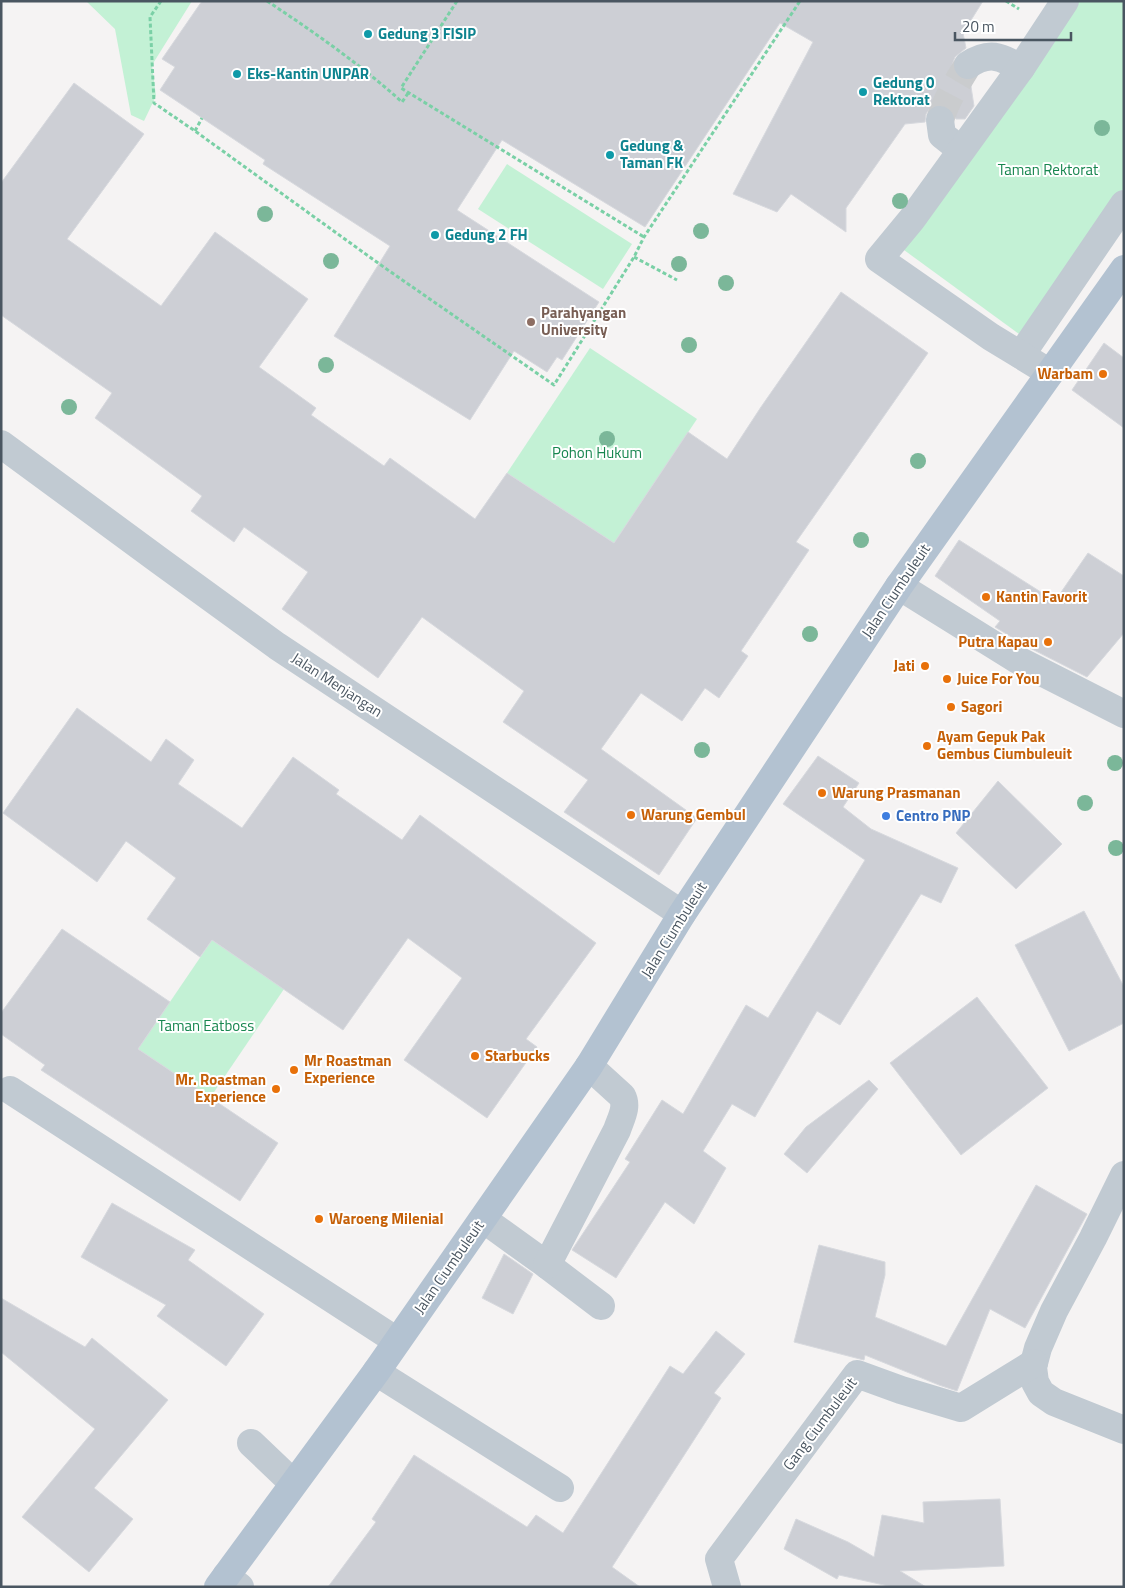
<svg xmlns="http://www.w3.org/2000/svg" width="1125" height="1588" font-family="'Titillium Web',sans-serif">
<style>
.green{fill:#c3f1d5}
.building{fill:#cdcfd5;stroke:#d7d9de}
.lines{fill:none;stroke-linecap:round;stroke-linejoin:round}
.minor-tunnel{stroke:#caccce;stroke-width:28;stroke-dasharray:28 14;stroke-linecap:butt}
.path{stroke:#7ad0a6;stroke-width:3;stroke-dasharray:4 2.5;stroke-linecap:butt}
.minor{stroke:#c1cad2;stroke-width:28}
.major{stroke:#b3c2d1;stroke-width:28}
.tree{fill:#7bb799}
.culture-dot{fill:#0f9aa8;stroke:#fff;stroke-width:2}
.education-dot{fill:#8d6e63;stroke:#fff;stroke-width:2}
.food-dot{fill:#e8710a;stroke:#fff;stroke-width:2}
.shop-dot{fill:#3f7fe0;stroke:#fff;stroke-width:2}
.labels{text-anchor:middle;stroke-width:4;stroke-linejoin:round;paint-order:stroke}
.culture-label{font-size:15px;font-weight:bold;fill:#0d838f;stroke:#fff;text-anchor:start}
.park-label{font-size:15px;fill:#17864f;stroke:#fff}
.education-label{font-size:15px;font-weight:bold;fill:#785e54;stroke:#fff;text-anchor:start}
.food-label{font-size:15px;font-weight:bold;fill:#c56008;stroke:#fff;text-anchor:start}
.street-label{font-size:15px;fill:#4a5661;stroke:#fff}
.shop-label{font-size:15px;font-weight:bold;fill:#366cbe;stroke:#fff;text-anchor:start}
</style>
<rect width="100%" height="100%" fill="#f5f3f3"/>
<!-- green -->
<g class="green">
<polygon points="86,1 192,1 152,65 156,96 144,121 131,115 115,29"/>
<polygon points="1077,1 1124,1 1124,188 1019,334 904,250"/>
<polygon points="507,164 632,244 603,289 478,209"/>
<polygon points="590,348 697,419 614,543 507,473"/>
<polygon points="212,940 284,989 210,1098 138,1049"/>
</g>
<!-- building -->
<g class="building">
<polygon points="202,1 983,1 963,33 966,48 955,57 952,65 954,72 960,78 970,80 974,106 965,119 956,119 952,110 945,105 937,105 930,108 926,114 925,122 905,124 846,208 846,232 791,194 777,212 733,194 813,42 780,23 645,227 502,140 457,210 599,302 562,360 557,357 547,372 514,351 470,420 334,336 390,246 263,164 265,160 160,90 175,67 162,59"/>
<polygon points="74,83 144,134 67,239 161,306 215,232 308,299 259,367 316,408 311,415 384,466 390,458 475,519 507,473 614,543 688,432 727,459 761,407 841,292 928,353 796,542 809,550 741,651 748,656 719,698 705,688 682,721 641,693 601,749 697,818 659,875 564,812 588,780 503,722 524,691 422,617 378,678 282,609 308,572 244,527 234,542 191,511 202,496 95,418 112,393 1,315 1,183"/>
<polygon points="1104,343 1124,358 1124,428 1072,390"/>
<polygon points="959,540 1055,601 1088,553 1124,576 1124,633 1087,677 1026,646 995,627 1000,621 935,576"/>
<polygon points="77,708 151,762 166,739 194,760 178,784 242,828 293,757 339,790 336,794 402,840 420,815 596,943 526,1039 537,1047 487,1118 404,1060 462,978 408,938 343,1030 212,940 200,957 147,919 176,878 126,841 97,882 3,813"/>
<polygon points="818,756 859,783 843,807 871,829 958,868 941,903 921,894 840,1025 817,1011 755,1117 732,1104 703,1151 726,1168 694,1224 665,1202 616,1278 572,1250 630,1162 625,1159 662,1100 683,1114 746,1005 768,1018 865,860 783,804"/>
<polygon points="998,781 1062,844 1016,889 956,833"/>
<polygon points="1084,911 1124,987 1124,1023 1069,1051 1015,945"/>
<polygon points="62,929 170,1002 138,1049 278,1143 240,1201 41,1070 45,1065 1,1034 1,1013"/>
<polygon points="977,997 1048,1088 961,1155 890,1063"/>
<polygon points="869,1080 878,1089 807,1173 784,1154 806,1127"/>
<polygon points="1036,1185 1087,1214 1025,1328 990,1309 957,1391 939,1385 865,1355 864,1360 860,1359 794,1342 819,1245 885,1262 885,1275 875,1317 946,1346"/>
<polygon points="112,1203 195,1250 188,1260 264,1314 226,1366 157,1316 166,1305 81,1257"/>
<polygon points="504,1254 533,1274 513,1314 482,1298"/>
<polygon points="1,1298 85,1347 92,1338 168,1400 94,1488 133,1519 89,1572 22,1517 95,1429 1,1352"/>
<polygon points="716,1331 745,1354 714,1393 721,1398 612,1567 640,1587 328,1587 376,1522 372,1519 414,1455 527,1527 536,1515 563,1533 670,1366 683,1374"/>
<polygon points="1000,1499 1004,1566 900,1571 926,1587 893,1587 839,1575 837,1579 784,1549 796,1519 848,1542 874,1557 882,1515 924,1523 923,1502"/>
</g>
<g class="lines">
<!-- minor-tunnel -->
<path class="minor-tunnel" d="M940,120C946,100 957,83 968,65"/>
<!-- path -->
<g class="path">
<polyline points="161,1 150,17 154,103 195,131 385,268 554,385 634,257 644,237 800,1"/>
<path d="M267,1C314,32 361,65 402,102L409,92"/>
<polyline points="457,1 401,88 644,237"/>
<polyline points="1006,1 1019,9"/>
<polyline points="195,131 202,118"/>
<polyline points="634,257 677,280"/>
</g>
<!-- minor -->
<g class="minor">
<path d="M968,65C989,51 1000,56 1021,68"/>
<polyline points="940,120 942,135 961,150"/>
<polyline points="1021,355 1124,204"/>
<polyline points="1050,373 991,337 879,259 912,219 1021,68 1065,1"/>
<polyline points="1,444 160,561 277,646 682,914"/>
<polyline points="899,586 1018,660 1124,714"/>
<polyline points="10,1090 397,1341"/>
<polyline points="1124,1175 1093,1238 1054,1311 1038,1348 1033,1367 1035,1382 1041,1393 1054,1402 1124,1430"/>
<polyline points="483,1219 547,1265 601,1306"/>
<path d="M547,1265L617,1130C621,1118 628,1107 622,1096L589,1066"/>
<polyline points="376,1372 560,1488"/>
<polyline points="251,1443 293,1483"/>
<polyline points="226,1576 240,1587"/>
<polyline points="727,1587 719,1559 857,1374 901,1390 961,1408 1034,1363"/>
</g>
<!-- major -->
<polyline class="major" points="218,1587 376,1372 589,1066 682,914 899,586 1124,269"/>
</g>
<!-- trees -->
<g class="tree">
<circle cx="1102" cy="128" r="8"/>
<circle cx="900" cy="201" r="8"/>
<circle cx="265" cy="214" r="8"/>
<circle cx="701" cy="231" r="8"/>
<circle cx="331" cy="261" r="8"/>
<circle cx="679" cy="264" r="8"/>
<circle cx="726" cy="283" r="8"/>
<circle cx="689" cy="345" r="8"/>
<circle cx="326" cy="365" r="8"/>
<circle cx="69" cy="407" r="8"/>
<circle cx="607" cy="439" r="8"/>
<circle cx="918" cy="461" r="8"/>
<circle cx="861" cy="540" r="8"/>
<circle cx="810" cy="634" r="8"/>
<circle cx="702" cy="750" r="8"/>
<circle cx="1115" cy="763" r="8"/>
<circle cx="1085" cy="803" r="8"/>
<circle cx="1116" cy="848" r="8"/>
</g>
<!-- markers -->
<g class="culture-dot">
<circle cx="368" cy="34" r="5"/>
<circle cx="237" cy="74" r="5"/>
<circle cx="863" cy="92" r="5"/>
<circle cx="610" cy="155" r="5"/>
<circle cx="435" cy="235" r="5"/>
</g>
<circle class="education-dot" cx="531" cy="322" r="5"/>
<g class="food-dot">
<circle cx="1103" cy="374" r="5"/>
<circle cx="986" cy="597" r="5"/>
<circle cx="1048" cy="642" r="5"/>
<circle cx="925" cy="666" r="5"/>
<circle cx="947" cy="679" r="5"/>
<circle cx="951" cy="707" r="5"/>
<circle cx="927" cy="746" r="5"/>
<circle cx="822" cy="793" r="5"/>
<circle cx="631" cy="815" r="5"/>
<circle cx="475" cy="1056" r="5"/>
<circle cx="294" cy="1070" r="5"/>
<circle cx="276" cy="1089" r="5"/>
<circle cx="319" cy="1219" r="5"/>
</g>
<circle class="shop-dot" cx="886" cy="816" r="5"/>
<g class="labels">
<!-- culture labels -->
<g class="culture-label">
<text x="378" y="39">Gedung 3 FISIP</text>
<text x="247" y="79">Eks-Kantin UNPAR</text>
<text x="873" y="88">Gedung 0<tspan x="873" dy="17">Rektorat</tspan></text>
<text x="620" y="151">Gedung &amp;<tspan x="620" dy="17">Taman FK</tspan></text>
<text x="445" y="240">Gedung 2 FH</text>
</g>
<!-- park labels -->
<g class="park-label">
<text x="1048" y="175">Taman Rektorat</text>
<text x="597" y="458">Pohon Hukum</text>
<text x="206" y="1031">Taman Eatboss</text>
</g>
<!-- education labels -->
<g class="education-label">
<text x="541" y="318">Parahyangan<tspan x="541" dy="17">University</tspan></text>
</g>
<!-- food labels -->
<g class="food-label">
<text x="1093" y="379" text-anchor="end">Warbam</text>
<text x="996" y="602">Kantin Favorit</text>
<text x="1038" y="647" text-anchor="end">Putra Kapau</text>
<text x="915" y="671" text-anchor="end">Jati</text>
<text x="957" y="684">Juice For You</text>
<text x="961" y="712">Sagori</text>
<text x="937" y="742">Ayam Gepuk Pak<tspan x="937" dy="17">Gembus Ciumbuleuit</tspan></text>
<text x="832" y="798">Warung Prasmanan</text>
<text x="641" y="820">Warung Gembul</text>
<text x="485" y="1061">Starbucks</text>
<text x="304" y="1066">Mr Roastman<tspan x="304" dy="17">Experience</tspan></text>
<text x="266" y="1085" text-anchor="end">Mr. Roastman<tspan x="266" dy="17">Experience</tspan></text>
<text x="329" y="1224">Waroeng Milenial</text>
</g>
<!-- street labels -->
<g class="street-label">
<text transform="translate(896 591) rotate(-56)" y="5">Jalan Ciumbuleuit</text>
<text transform="translate(337 685) rotate(33)" y="5">Jalan Menjangan</text>
<text transform="translate(674 930) rotate(-58)" y="5">Jalan Ciumbuleuit</text>
<text transform="translate(449 1267) rotate(-55)" y="5">Jalan Ciumbuleuit</text>
<text transform="translate(820 1424) rotate(-53)" y="5">Gang Ciumbuleuit</text>
</g>
<!-- shop labels -->
<g class="shop-label">
<text x="896" y="821">Centro PNP</text>
</g>
</g>
<!-- border -->
<rect width="1125" height="1588" fill="none" stroke="#4a5661" stroke-width="5"/>
<!-- scale -->
<path d="M955 32v8h116v-8" fill="none" stroke="#4a5661" stroke-width="2.5"/>
<text x="962" y="32" font-size="15" fill="#4a5661" stroke="#ffffff" stroke-width="4" paint-order="stroke">20 m</text>
</svg>
